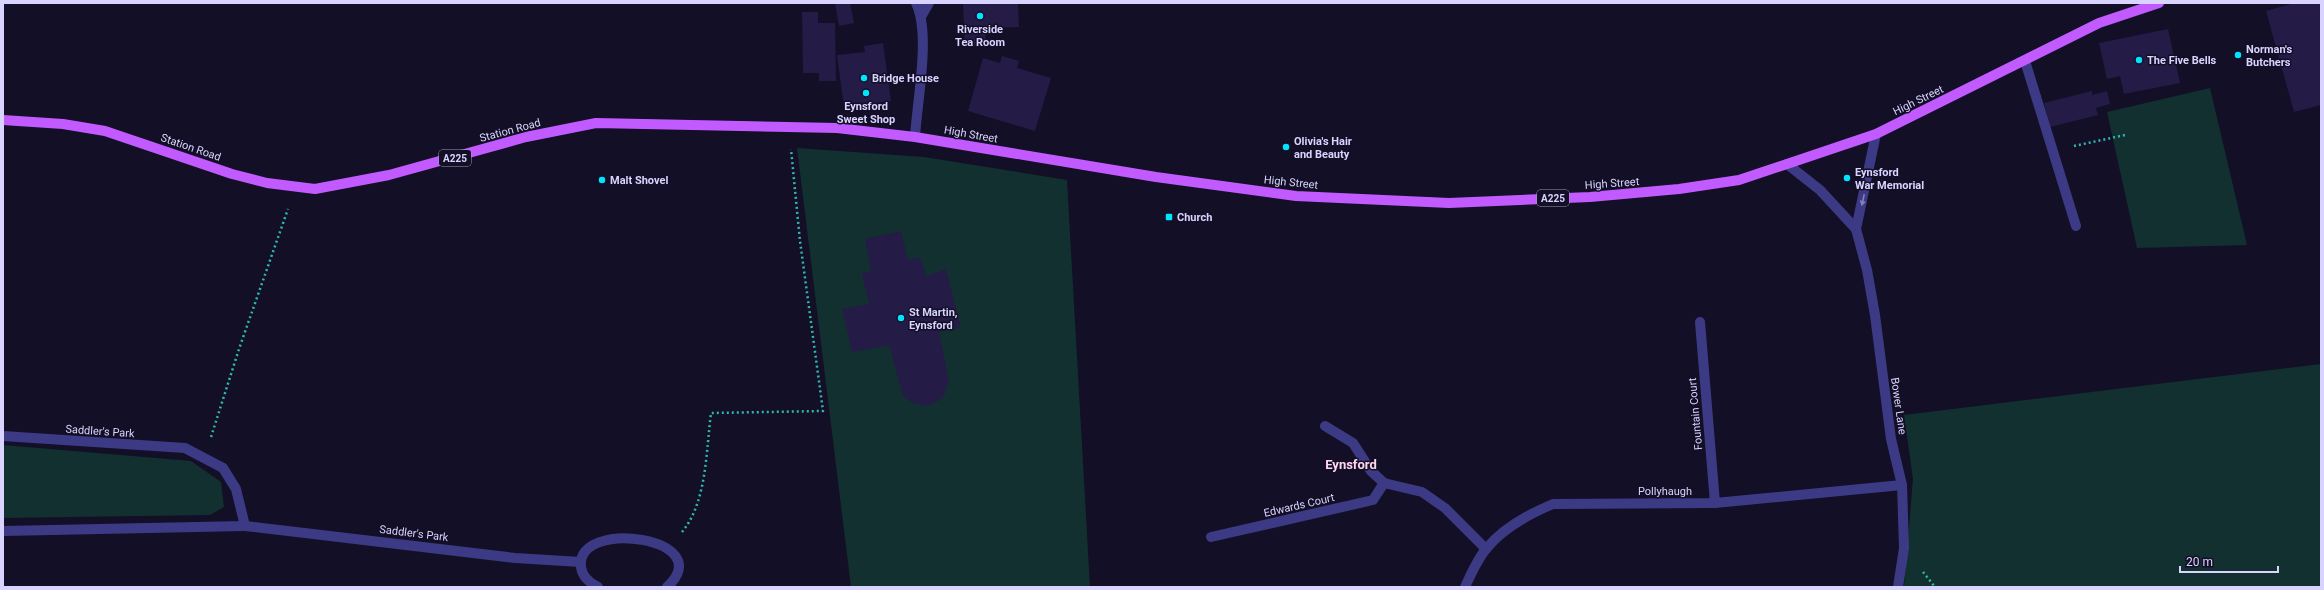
<svg xmlns="http://www.w3.org/2000/svg" width="2324" height="590" font-family="Roboto,sans-serif">
<style>
.green{fill:#12302f}
.building{fill:#241b47}
.lines{fill:none;stroke-linecap:round;stroke-linejoin:round}
.path{stroke:#2fb8b0;stroke-width:2.5;stroke-dasharray:2 3;stroke-linecap:butt}
.minor{stroke:#3d3a85;stroke-width:10}
.major{stroke:#c25bff;stroke-width:10}
.oneway{fill:#837fbc}
.poi-dot{fill:#00e5ff;stroke:#130f26;stroke-width:1.5}
.labels{text-anchor:middle;stroke-width:3;stroke-linejoin:round;paint-order:stroke}
.shield{fill:#130f26;stroke:#9e99be;stroke-width:1}
.shield-label{font-size:10px;font-weight:bold;fill:#d9d4ff}
.poi-label{font-size:11px;font-weight:bold;fill:#d9d4ff;stroke:#130f26;text-anchor:start}
.street-label{font-size:11px;fill:#d9d4ff;stroke:#130f26}
.quarter-label{font-size:13px;font-weight:bold;fill:#ffd6f0;stroke:#130f26}
</style>
<rect width="100%" height="100%" fill="#130f26"/>
<!-- green -->
<g class="green">
<polygon points="2210,88 2247,245 2137,248 2107,112"/>
<polygon points="797,148 924,157 1067,180 1090,587 851,587"/>
<polygon points="2321,364 2321,587 1904,587 1913,479 1904,415"/>
<polygon points="3,445 191,461 221,482 224,507 210,515 3,518"/>
</g>
<!-- building -->
<g class="building">
<polygon points="835,3 850,3 854,23 839,26"/>
<polygon points="963,3 1018,3 1019,27 985,28 986,46 965,47"/>
<polygon points="2294,3 2321,3 2321,105 2294,112 2266,11"/>
<polygon points="802,12 818,12 818,23 835,23 836,81 819,81 819,73 803,73"/>
<polygon points="2168,29 2180,83 2124,94 2120,76 2107,79 2099,43"/>
<polygon points="883,43 891,101 844,107 837,55 865,52 864,46"/>
<polygon points="1002,56 1019,61 1017,68 1051,78 1035,131 968,111 983,58 1000,63"/>
<polygon points="2092,91 2092,95 2107,91 2110,104 2096,108 2098,115 2050,127 2044,103"/>
<polygon points="901,231 908,260 920,257 926,276 946,269 961,327 939,332 949,381 943,398 928,406 912,403 903,396 889,345 852,352 842,309 869,304 862,273 871,271 865,239"/>
</g>
<g class="lines">
<!-- path -->
<g class="path">
<polyline points="2074,146 2125,135"/>
<polyline points="211,437 239,349 288,209"/>
<path d="M682,532C707,502 706,451 711,413L823,411L800,241L791,149"/>
<polyline points="1923,572 1935,587"/>
</g>
<!-- minor -->
<g class="minor">
<polyline points="922,15 929,3"/>
<polyline points="2025,61 2076,226"/>
<path d="M915,137C917,101 931,34 916,3"/>
<polyline points="1787,164 1820,190 1856,229 1867,270 1875,315 1891,439 1902,485 1904,548 1898,587"/>
<polyline points="1856,229 1876,134"/>
<polyline points="1700,322 1715,503"/>
<polyline points="1325,426 1353,443 1371,471 1384,483 1422,492 1445,508 1486,549"/>
<polyline points="3,436 185,448 223,468 236,489 245,526 3,531"/>
<polyline points="245,526 515,558 581,562"/>
<polyline points="1211,537 1373,500 1384,483"/>
<path d="M598,587C590,583 582,576 581,567C575,517 721,538 667,587"/>
<path d="M1465,587C1471,574 1477,560 1486,549C1503,528 1529,514 1553,504L1715,503L1902,485"/>
</g>
<!-- major -->
<polyline class="major" points="3,120 63,124 105,131 232,174 267,183 315,189 389,175 526,137 596,123 837,128 915,137 1156,177 1296,196 1449,203 1590,197 1679,189 1739,180 1787,164 1876,134 2099,23 2159,3"/>
</g>
<!-- one-way arrows -->
<defs><path id="oneway-solid" d="M-6-.8H1V-3.2L6.5 0L1 3.2V.8H-6Z"/></defs>
<use class="oneway" href="#oneway-solid" transform="translate(1863 200) rotate(102)"/>
<!-- markers -->
<g class="poi-dot">
<circle cx="980" cy="16" r="4"/>
<circle cx="2238" cy="55" r="4"/>
<circle cx="2139" cy="60" r="4"/>
<circle cx="864" cy="78" r="4"/>
<circle cx="866" cy="93" r="4"/>
<circle cx="1286" cy="147" r="4"/>
<circle cx="1847" cy="178" r="4"/>
<circle cx="602" cy="180" r="4"/>
<rect x="1165" y="213" width="8" height="8" rx="2"/>
<circle cx="901" cy="318" r="4"/>
</g>
<g class="labels">
<!-- shield labels -->
<g class="shield">
<rect x="439" y="150" width="32" height="16" rx="3"/>
<rect x="1537" y="190" width="32" height="16" rx="3"/>
</g>
<g class="shield-label">
<text x="455" y="162">A225</text>
<text x="1553" y="202">A225</text>
</g>
<!-- poi labels -->
<g class="poi-label">
<text x="980" y="33" text-anchor="middle">Riverside<tspan x="980" dy="13">Tea Room</tspan></text>
<text x="2246" y="53">Norman's<tspan x="2246" dy="13">Butchers</tspan></text>
<text x="2147" y="64">The Five Bells</text>
<text x="872" y="82">Bridge House</text>
<text x="866" y="110" text-anchor="middle">Eynsford<tspan x="866" dy="13">Sweet Shop</tspan></text>
<text x="1294" y="145">Olivia's Hair<tspan x="1294" dy="13">and Beauty</tspan></text>
<text x="1855" y="176">Eynsford<tspan x="1855" dy="13">War Memorial</tspan></text>
<text x="610" y="184">Malt Shovel</text>
<text x="1177" y="221">Church</text>
<text x="909" y="316">St Martin,<tspan x="909" dy="13">Eynsford</tspan></text>
</g>
<!-- street labels -->
<g class="street-label">
<text transform="translate(1918 100) rotate(-26)" y="4">High Street</text>
<text transform="translate(510 130) rotate(-15)" y="4">Station Road</text>
<text transform="translate(971 134) rotate(10)" y="4">High Street</text>
<text transform="translate(191 147) rotate(19)" y="4">Station Road</text>
<text transform="translate(1291 182) rotate(6)" y="4">High Street</text>
<text transform="translate(1612 183) rotate(-4)" y="4">High Street</text>
<text transform="translate(1899 406) rotate(82)" y="4">Bower Lane</text>
<text transform="translate(1695 414) rotate(-95)" y="4">Fountain Court</text>
<text transform="translate(100 431) rotate(4)" y="4">Saddler's Park</text>
<text x="1665" y="495">Pollyhaugh</text>
<text transform="translate(1299 505) rotate(-13)" y="4">Edwards Court</text>
<text transform="translate(414 533) rotate(7)" y="4">Saddler's Park</text>
</g>
<!-- quarter labels -->
<g class="quarter-label">
<text x="1351" y="469">Eynsford</text>
</g>
</g>
<!-- border -->
<rect width="2324" height="590" fill="none" stroke="#d9d4ff" stroke-width="8"/>
<!-- scale -->
<path d="M2180 566v6h98v-6" fill="none" stroke="#d9d4ff" stroke-width="2"/>
<text x="2186" y="566" font-size="12" fill="#d9d4ff" stroke="#130f26" stroke-width="3" paint-order="stroke">20 m</text>
</svg>
